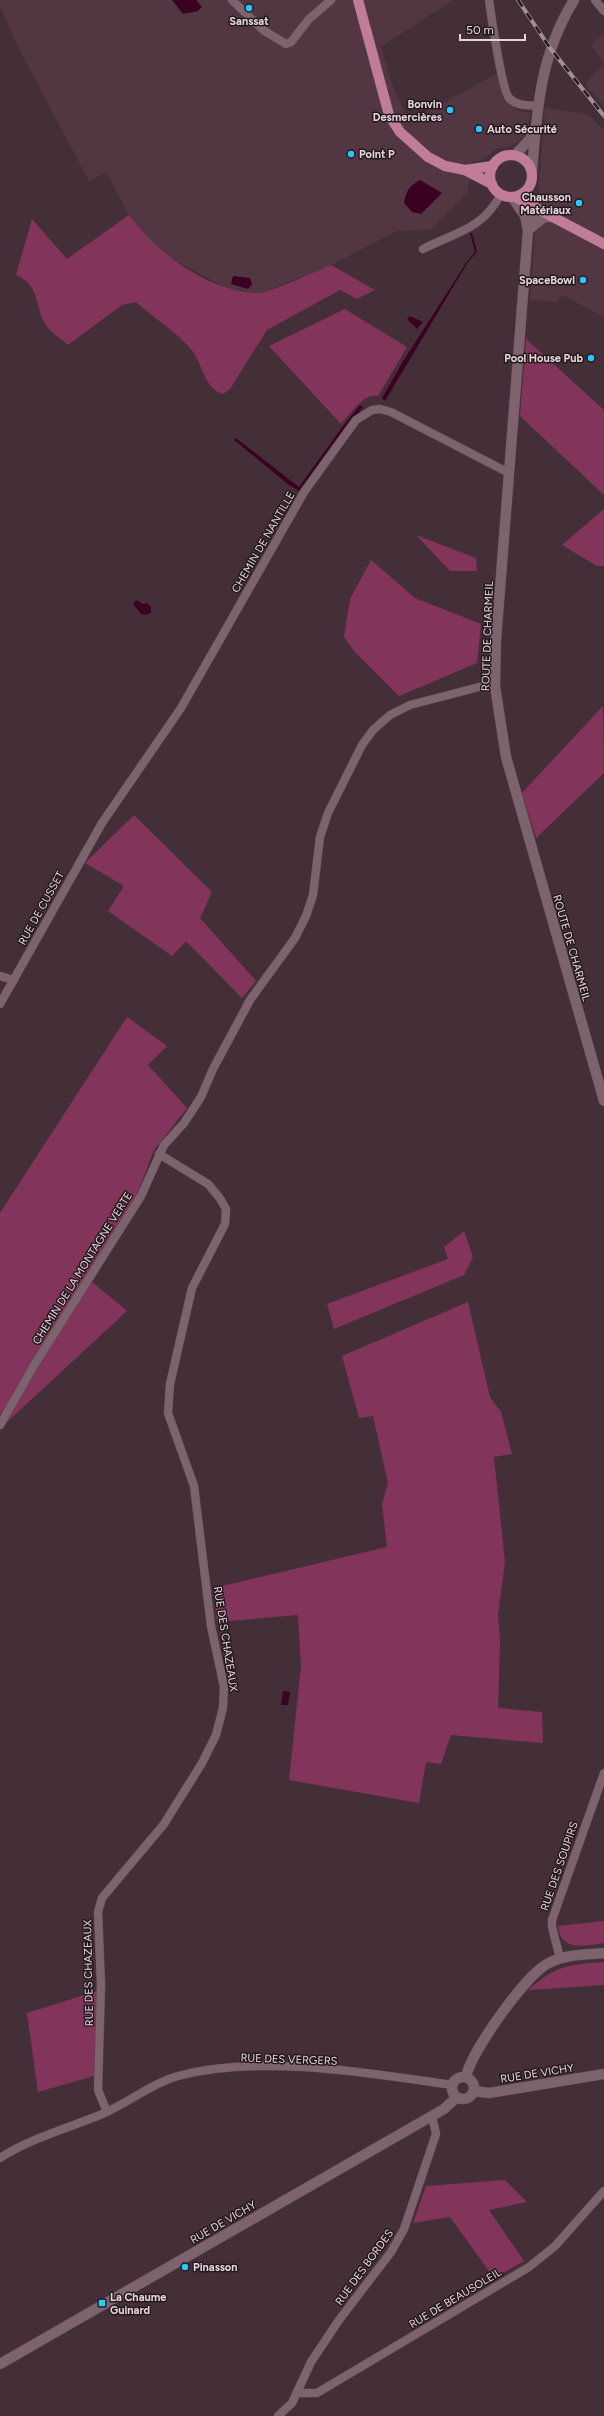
<svg xmlns="http://www.w3.org/2000/svg" width="604" height="2416" font-family="Figtree,sans-serif">
<style>
.built{fill:#523642}
.green{fill:#83345a}
.water{fill:#3b0122}
.lines{fill:none;stroke-linecap:round;stroke-linejoin:round}
.minor-casing{stroke:#5e4b54;stroke-width:9}
.tertiary-casing{stroke:#5e4b54;stroke-width:11}
.secondary-casing{stroke:#5e4b54;stroke-width:11}
.primary-casing{stroke:#5e4b54;stroke-width:11}
.minor{stroke:#7c636d;stroke-width:8}
.tertiary{stroke:#7c636d;stroke-width:10}
.secondary{stroke:#7c636d;stroke-width:10}
.primary{stroke:#c07c99;stroke-width:10}
.rail-casing{stroke:#a29098;stroke-width:4}
.rail{stroke:#241a1e;stroke-width:2.5;stroke-dasharray:8;stroke-linecap:butt}
.poi-dot{fill:#29c8ff;stroke:#241a1e;stroke-width:1.5}
.labels{text-anchor:middle;stroke-width:3;stroke-linejoin:round;paint-order:stroke}
.poi-label{font-size:11px;font-weight:bold;fill:#e4d5db;stroke:#241a1e;text-anchor:end}
.street-label{font-size:11px;fill:#e4d5db;stroke:#241a1e}
</style>
<rect width="100%" height="100%" fill="#442f38"/>
<!-- built -->
<g class="built">
<polygon points="0,0 453,0 381,47 392,84 409,122 498,73 503,99 519,111 530,113 527,134 513,145 497,149 480,161 473,161 467,193 430,230 397,231 331,265 261,293 228,289 172,259 143,234 129,215 106,172 89,181 17,45 0,6"/>
<polygon points="604,33 604,63 591,46"/>
<polygon points="604,64 604,106 585,84"/>
<polygon points="545,108 588,114 604,131 604,317 562,295 557,302 530,300"/>
</g>
<!-- green -->
<g class="green">
<path d="M129,215C157,253 210,293 259,293C269,293 318,270 331,265L375,290L357,299L340,290L267,330L230,389L223,394C203,388 203,362 190,348C175,331 153,317 136,302L122,305L68,345C61,339 50,332 45,324C35,305 39,284 16,275L32,219L67,259Z"/>
<path d="M345,309L407,347L378,396C362,394 351,414 341,424L269,346Z"/>
<polygon points="526,339 604,410 604,495 520,416"/>
<polygon points="604,509 604,566 597,566 562,545"/>
<polygon points="416,535 476,558 477,571 450,571"/>
<polygon points="371,560 415,598 481,624 477,663 399,696 354,651 344,637 350,599"/>
<polygon points="603,706 604,773 536,838 522,793"/>
<polygon points="134,815 212,892 200,918 256,981 242,998 186,941 172,956 108,911 124,886 85,863"/>
<polygon points="127,1017 167,1046 148,1065 187,1108 154,1150 136,1197 86,1277 127,1311 7,1422 0,1413 0,1213"/>
<polygon points="464,1231 473,1257 464,1275 334,1329 327,1304 448,1259 444,1247"/>
<polygon points="468,1302 490,1397 501,1412 512,1454 494,1457 505,1562 498,1615 500,1641 498,1708 542,1712 543,1743 451,1735 441,1764 426,1762 419,1803 289,1780 301,1666 298,1615 217,1622 214,1588 387,1547 382,1504 388,1483 373,1416 359,1418 342,1356"/>
<path d="M604,1921V1943C585,1946 561,1952 558,1926Z"/>
<path d="M604,1962V1985L528,1990C557,1965 567,1965 604,1962Z"/>
<polygon points="97,1991 94,2076 38,2092 27,2013"/>
<polygon points="505,2180 527,2202 489,2210 524,2261 494,2278 450,2217 413,2223 426,2186"/>
</g>
<!-- water -->
<g class="water">
<polygon points="172,0 196,0 202,7 198,11 183,14"/>
<path d="M420,180L442,193L421,214L412,212L404,203C406,191 409,186 420,180Z"/>
<polygon points="470,233 472,233 477,252 468,262 385,401 382,398 402,363 466,263 475,252"/>
<polygon points="233,276 250,278 252,284 248,289 231,284"/>
<polygon points="410,316 423,322 417,329 407,319"/>
<polygon points="360,405 363,407 299,491 289,485 234,440 236,438 299,487 343,426"/>
<polygon points="136,600 143,604 147,603 151,607 151,613 145,615 141,614 133,604"/>
<polygon points="283,1691 290,1692 288,1705 281,1705"/>
</g>
<g class="lines">
<!-- minor casing -->
<g class="minor-casing">
<g id="minor">
<polyline points="232,0 263,30 286,44 291,42 309,19 331,0"/>
<path d="M489,0C491,15 502,90 509,98C516,106 528,105 538,106"/>
<polyline points="595,0 604,11"/>
<path d="M423,249C456,232 482,230 501,194"/>
<polyline points="0,976 14,980"/>
<polyline points="0,1004 102,823 181,708 304,492 356,420 372,410 380,409 391,412 509,473"/>
<polyline points="0,1425 33,1367 141,1196 164,1145 184,1123 201,1097 213,1069 250,1000 295,938 306,916 313,895 320,837 328,813 362,745 373,730 390,715 410,705 479,687 495,686"/>
<polyline points="560,1958 552,1927 552,1920 604,1773"/>
<polyline points="107,2112 98,2090 101,1985 98,1912 102,1898 164,1824 202,1763 216,1735 223,1708 224,1687 211,1626 194,1486 168,1413 170,1384 192,1288 225,1224 226,1209 219,1197 208,1184 159,1154"/>
<path d="M0,2158C29,2139 68,2128 100,2115C127,2104 150,2084 178,2076C260,2054 369,2073 452,2085"/>
<polyline points="297,2393 317,2393 529,2267 555,2246 604,2191"/>
<polyline points="278,2416 292,2403 311,2362 339,2320 391,2252 404,2229 436,2134 432,2116"/>
</g>
</g>
<!-- tertiary casing -->
<g class="tertiary-casing">
<g id="tertiary">
<circle cx="463" cy="2088" r="11"/>
<path d="M466,2077C471,2052 524,1977 547,1964C564,1954 585,1955 604,1953"/>
<polyline points="474,2091 489,2093 604,2074"/>
<polyline points="0,2364 444,2109 456,2098"/>
</g>
</g>
<!-- secondary casing -->
<g class="secondary-casing">
<g id="secondary">
<polyline points="515,155 531,138 533,130"/>
<path d="M532,171C537,109 540,55 574,0"/>
<polyline points="512,197 525,216 528,230"/>
<polyline points="536,207 528,230 496,640 495,686 506,757 604,1101"/>
<polyline points="528,230 544,217 552,217"/>
</g>
</g>
<!-- primary casing -->
<g class="primary-casing">
<g id="primary">
<polyline points="358,0 389,115 400,132 428,157 445,166 465,170 492,184"/>
<circle cx="511" cy="176" r="21"/>
<polyline points="465,170 493,166"/>
<polyline points="515,197 604,244"/>
</g>
</g>
<!-- minor -->
<use href="#minor" class="minor"/>
<!-- tertiary -->
<use href="#tertiary" class="tertiary"/>
<!-- secondary -->
<use href="#secondary" class="secondary"/>
<!-- primary -->
<use href="#primary" class="primary"/>
<!-- rail casing -->
<g class="rail-casing">
<polyline id="rail" points="518,0 550,48 604,116"/>
</g>
<!-- rail -->
<use href="#rail" class="rail"/>
</g>
<!-- markers -->
<g class="poi-dot">
<circle cx="249" cy="8" r="4"/>
<circle cx="450" cy="110" r="4"/>
<circle cx="479" cy="129" r="4"/>
<circle cx="351" cy="154" r="4"/>
<circle cx="579" cy="203" r="4"/>
<circle cx="583" cy="280" r="4"/>
<circle cx="591" cy="358" r="4"/>
<circle cx="185" cy="2267" r="4"/>
<rect x="98" y="2299" width="8" height="8" rx="2"/>
</g>
<g class="labels">
<!-- poi labels -->
<g class="poi-label">
<text x="249" y="25" text-anchor="middle">Sanssat</text>
<text x="442" y="108">Bonvin<tspan x="442" dy="13">Desmercières</tspan></text>
<text x="487" y="133" text-anchor="start">Auto Sécurité</text>
<text x="359" y="158" text-anchor="start">Point P</text>
<text x="571" y="201">Chausson<tspan x="571" dy="13">Matériaux</tspan></text>
<text x="575" y="284">SpaceBowl</text>
<text x="583" y="362">Pool House Pub</text>
<text x="193" y="2271" text-anchor="start">Pinasson</text>
<text x="110" y="2301" text-anchor="start">La Chaume<tspan x="110" dy="13">Guinard</tspan></text>
</g>
<!-- street labels -->
<g class="street-label">
<text transform="translate(263 542) rotate(-60)" y="4">CHEMIN DE NANTILLE</text>
<text transform="translate(487 636) rotate(-88)" y="4">ROUTE DE CHARMEIL</text>
<text transform="translate(41 908) rotate(-61)" y="4">RUE DE CUSSET</text>
<text transform="translate(572 948) rotate(74)" y="4">ROUTE DE CHARMEIL</text>
<text transform="translate(82 1268) rotate(-58)" y="4">CHEMIN DE LA MONTAGNE VERTE</text>
<text transform="translate(226 1639) rotate(81)" y="4">RUE DES CHAZEAUX</text>
<text transform="translate(559 1866) rotate(-71)" y="4">RUE DES SOUPIRS</text>
<text transform="translate(88 1973) rotate(-91)" y="4">RUE DES CHAZEAUX</text>
<text transform="translate(289 2059) rotate(2)" y="4">RUE DES VERGERS</text>
<text transform="translate(537 2073) rotate(-9)" y="4">RUE DE VICHY</text>
<text transform="translate(223 2222) rotate(-30)" y="4">RUE DE VICHY</text>
<text transform="translate(364 2267) rotate(-54)" y="4">RUE DES BORDES</text>
<text transform="translate(455 2298) rotate(-31)" y="4">RUE DE BEAUSOLEIL</text>
</g>
</g>
<!-- scale -->
<path d="M460 34v6h65v-6" fill="none" stroke="#e4d5db" stroke-width="2"/>
<text x="466" y="34" font-size="12" fill="#e4d5db" stroke="#241a1e" stroke-width="3" paint-order="stroke">50 m</text>
</svg>
